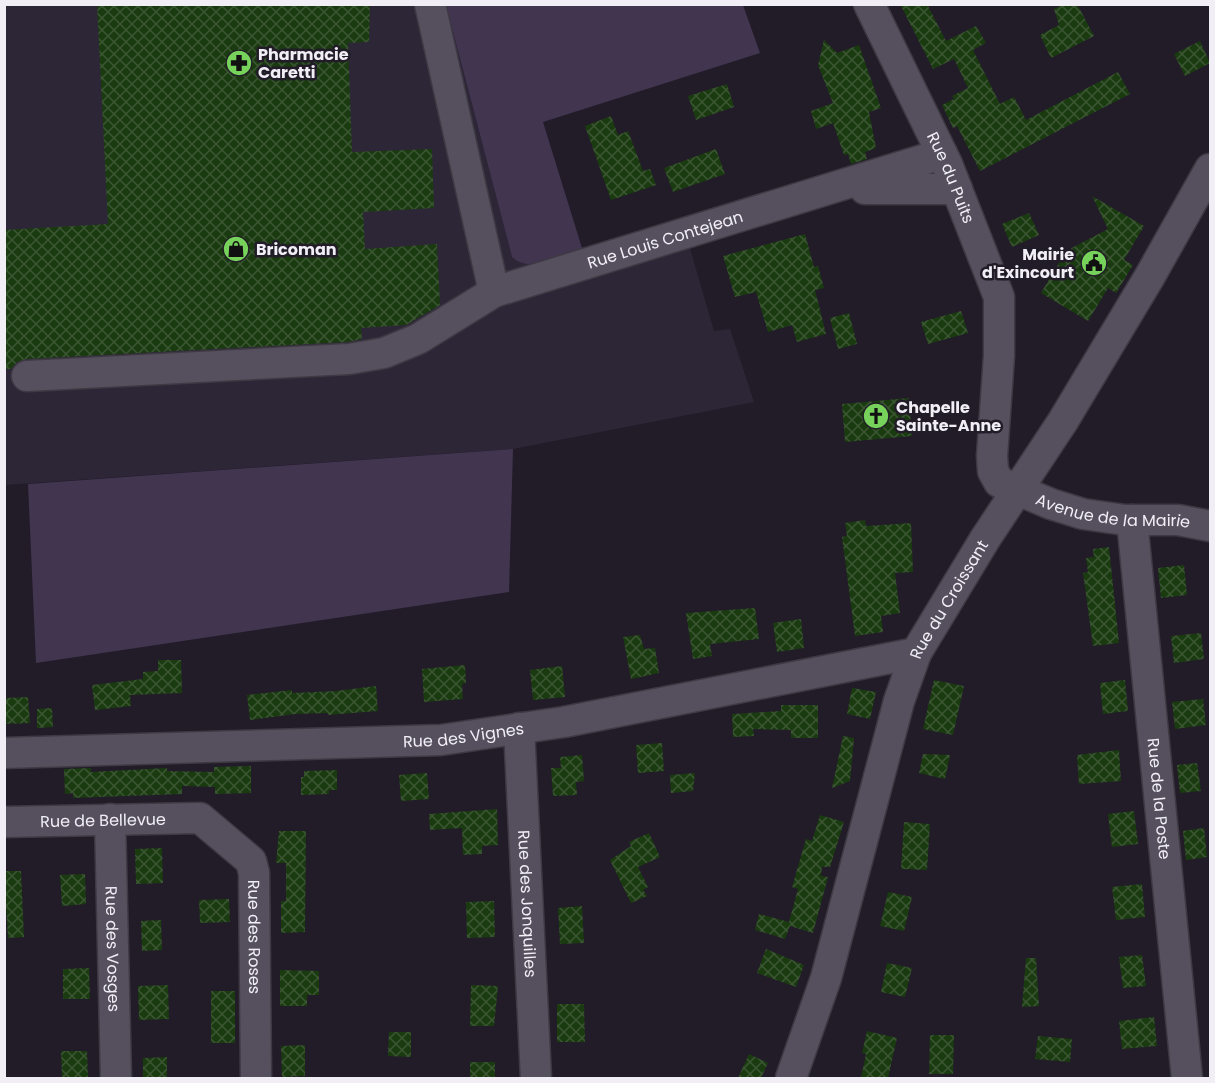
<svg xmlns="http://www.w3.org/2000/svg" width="1215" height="1083" font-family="Poppins,sans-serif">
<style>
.built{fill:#2d2637}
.green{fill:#413550}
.building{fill:url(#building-cross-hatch)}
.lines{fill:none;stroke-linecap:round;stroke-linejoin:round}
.minor-casing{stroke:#3e3a43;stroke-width:33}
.minor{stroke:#56505e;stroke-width:30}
.labels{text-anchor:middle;stroke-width:5;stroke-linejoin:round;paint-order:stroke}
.poi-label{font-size:16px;font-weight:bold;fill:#f1eef6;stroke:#211c28;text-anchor:start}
.street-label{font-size:16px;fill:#f1eef6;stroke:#211c28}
</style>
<defs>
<pattern id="building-cross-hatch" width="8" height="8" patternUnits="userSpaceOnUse" patternTransform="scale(1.5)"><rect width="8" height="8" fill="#1a3a10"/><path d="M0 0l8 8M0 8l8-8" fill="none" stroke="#3c5733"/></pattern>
</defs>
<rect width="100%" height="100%" fill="#211c28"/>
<!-- built -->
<polygon class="built" points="4,5 446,5 512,257 533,266 682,221 714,331 730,329 754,402 513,449 5,485"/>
<!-- green -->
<g class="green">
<path d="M446,5H743L760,53L543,122L582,248L587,251C564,257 531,274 512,257Z"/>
<polygon points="513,449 509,592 36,663 28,484"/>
</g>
<!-- building -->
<g class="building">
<polygon points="97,4 370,4 369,42 348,43 352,152 432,149 434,208 363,212 365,249 437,244 440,305 406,325 361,328 362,339 347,342 26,359 17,362 11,369 4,369 4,230 108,224"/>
<polygon points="900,4 927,4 946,41 976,26 986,43 973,50 1000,104 1014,97 1026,120 1118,72 1130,94 980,171 957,126 953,128 942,105 954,99 952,96 968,88 954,59 933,69"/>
<polygon points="1064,4 1077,4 1094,36 1051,58 1040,35 1059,25 1054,9"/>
<polygon points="824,40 837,53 859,45 881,108 869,112 876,148 865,152 867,159 851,164 848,154 844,155 833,123 816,129 811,111 833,103 818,65"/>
<polygon points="1200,41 1210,63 1185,76 1174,54"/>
<polygon points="727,84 734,107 696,120 688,96"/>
<polygon points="611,116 618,135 628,131 643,171 650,169 656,185 611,200 585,126"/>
<polygon points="716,149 725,174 673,192 664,168"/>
<polygon points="1092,196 1144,226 1124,260 1133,265 1116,293 1108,288 1088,321 1041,293 1066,251 1108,229"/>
<polygon points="1029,213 1039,235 1012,247 1002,224"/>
<polygon points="805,234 814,267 818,266 824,288 815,290 826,334 797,342 792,325 768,332 756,292 735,297 723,256"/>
<polygon points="961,311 968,333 928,344 921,322"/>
<polygon points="849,313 857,344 838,349 830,318"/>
<polygon points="909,398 912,436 845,442 842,404"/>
<polygon points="865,520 866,526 911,523 913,572 895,573 900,613 881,616 883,632 855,636 842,537 847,536 845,523"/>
<polygon points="1109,547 1119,643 1093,646 1083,573 1088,572 1086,558 1094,557 1093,549"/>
<polygon points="1184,565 1187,595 1161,598 1158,568"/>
<polygon points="755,608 759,639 710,644 712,656 693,659 686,613"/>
<polygon points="801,619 804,648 777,652 773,623"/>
<polygon points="1201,633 1204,659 1174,663 1171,636"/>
<polygon points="640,635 644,649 655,648 659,673 631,679 623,637"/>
<polygon points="158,660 181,660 182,693 130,695 131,706 95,710 92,685 143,679 143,672 158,671"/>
<polygon points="465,665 466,683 462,684 463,699 424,702 422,669"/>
<polygon points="562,666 565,697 533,700 530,670"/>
<polygon points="934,680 964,686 953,735 923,729"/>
<polygon points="1125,680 1128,711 1103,714 1100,683"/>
<polygon points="376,686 378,711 328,715 328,713 295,714 250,720 247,695 292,690 292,693 336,691"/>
<polygon points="852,688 876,692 870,719 847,714"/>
<polygon points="28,697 30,723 4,724 4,698"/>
<polygon points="1203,699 1206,725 1175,729 1172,702"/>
<polygon points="781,705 818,705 818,738 791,738 791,730 753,729 754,736 733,737 732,714 781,711"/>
<polygon points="52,708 53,727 37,728 37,709"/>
<polygon points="843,736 854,738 850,781 832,788"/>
<polygon points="662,743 664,771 638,773 636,745"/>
<polygon points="1119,750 1121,781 1079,784 1077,755"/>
<polygon points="923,754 950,755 945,779 919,773"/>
<polygon points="582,755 584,781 576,782 577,795 553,796 551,768 561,768 560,757"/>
<polygon points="1197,763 1201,791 1180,793 1177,765"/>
<polygon points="251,766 251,793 215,794 215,787 182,786 182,794 73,798 73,793 65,794 64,769 91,768 91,772 167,768 167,771 214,772 214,767"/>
<polygon points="337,770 337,790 329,790 329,794 301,795 301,777 304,777 304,771"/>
<polygon points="427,773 429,799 401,801 399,775"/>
<polygon points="695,773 693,791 671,793 670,775"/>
<polygon points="497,809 498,845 482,846 482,854 463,855 462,828 430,830 429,814"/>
<polygon points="1134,811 1138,844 1112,847 1108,814"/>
<polygon points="820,815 844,822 830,867 822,867 821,876 828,877 813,933 790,926 785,939 755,930 759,914 789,922 798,889 792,887 806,839 812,841"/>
<polygon points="904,822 930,824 927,870 901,869"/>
<polygon points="1204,828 1207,857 1186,860 1183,831"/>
<polygon points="279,831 306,831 305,932 281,933 281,901 286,901 286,863 276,863"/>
<polygon points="649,833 660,857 638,867 648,887 643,890 647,896 631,903 610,860 631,846 629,842"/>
<polygon points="162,848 163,883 136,884 135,849"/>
<polygon points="4,871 21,871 24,937 8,938"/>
<polygon points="85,874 86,904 62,906 60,875"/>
<polygon points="1142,884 1145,917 1116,920 1112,887"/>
<polygon points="888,892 912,897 904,931 880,926"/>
<polygon points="229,899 230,922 200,923 199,900"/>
<polygon points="494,901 495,937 467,938 466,902"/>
<polygon points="582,906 584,943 560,944 558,908"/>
<polygon points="161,920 162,950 142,951 141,921"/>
<polygon points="766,949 804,965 796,987 757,973"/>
<polygon points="1142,955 1146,986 1123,988 1119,957"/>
<polygon points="1026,958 1036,958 1039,1006 1022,1007"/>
<polygon points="887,963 912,968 905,997 881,992"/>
<polygon points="89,968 90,999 63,999 63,969"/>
<polygon points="280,970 319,971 319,995 307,995 307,1006 280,1006"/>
<polygon points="168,985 169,1019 139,1020 138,986"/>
<polygon points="471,985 498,986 494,1026 470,1026"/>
<rect x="211" y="991" width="24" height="52"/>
<polygon points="557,1004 584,1004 585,1042 557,1042"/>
<polygon points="1154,1017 1157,1046 1122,1049 1119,1021"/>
<polygon points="867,1031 897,1038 888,1078 861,1078 866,1054 862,1053"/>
<polygon points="389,1032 411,1032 411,1057 388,1056"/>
<polygon points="930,1035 954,1035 953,1074 929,1074"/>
<polygon points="1038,1036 1072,1039 1070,1062 1035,1059"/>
<polygon points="305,1045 305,1076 282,1077 281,1046"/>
<polygon points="61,1051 87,1051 88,1078 62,1078"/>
<polygon points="749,1054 768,1063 761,1078 738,1078"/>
<polygon points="167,1057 167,1078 143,1078 143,1058"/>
<rect x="470" y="1062" width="25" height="16"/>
</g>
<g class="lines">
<!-- minor casing -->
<g class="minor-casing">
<g id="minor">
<polyline points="430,4 494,292"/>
<path id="s1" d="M869,4L947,164L999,297V356L992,456L993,471L999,482L1051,504L1083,514L1125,520H1178L1210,526"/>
<polyline points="865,189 957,189"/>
<path id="s2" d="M27,376L349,359L384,353L418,339L494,292L942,154"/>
<path id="s3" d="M1132,520L1187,1078"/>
<path id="s4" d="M519,728L536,1078"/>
<path id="s5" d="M4,753L441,740L564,722L916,653"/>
<path id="s6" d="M110,819L116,1078"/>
<path id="s7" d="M4,822L200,818L251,861L254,873L256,1078"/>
<path id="s8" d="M791,1078L826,978L899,701L916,653L985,539L1063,421L1150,276L1210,169"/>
</g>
</g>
<!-- minor -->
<use href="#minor" class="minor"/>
</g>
<!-- icons -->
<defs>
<g id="pharmacy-disc" transform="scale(1.35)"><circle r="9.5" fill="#76d25a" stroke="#211c28"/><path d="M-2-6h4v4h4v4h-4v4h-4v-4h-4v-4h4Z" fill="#111"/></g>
<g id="shop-disc" transform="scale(1.35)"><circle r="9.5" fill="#76d25a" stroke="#211c28"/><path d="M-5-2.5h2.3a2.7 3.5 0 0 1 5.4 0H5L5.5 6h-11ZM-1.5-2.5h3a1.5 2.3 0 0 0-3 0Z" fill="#111"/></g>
<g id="civic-disc" transform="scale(1.35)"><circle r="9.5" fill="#76d25a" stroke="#211c28"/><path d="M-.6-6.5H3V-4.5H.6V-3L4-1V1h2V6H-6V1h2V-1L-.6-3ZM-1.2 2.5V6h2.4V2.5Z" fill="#111"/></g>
<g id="church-disc" transform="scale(1.35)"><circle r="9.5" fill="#76d25a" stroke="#211c28"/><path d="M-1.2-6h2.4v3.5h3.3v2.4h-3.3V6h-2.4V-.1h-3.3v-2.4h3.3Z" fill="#111"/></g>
</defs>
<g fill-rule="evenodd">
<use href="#pharmacy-disc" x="239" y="63"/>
<use href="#shop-disc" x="236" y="249"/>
<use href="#civic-disc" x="1094" y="263"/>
<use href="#church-disc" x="876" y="416"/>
</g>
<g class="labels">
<!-- poi labels -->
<g class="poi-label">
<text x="258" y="60">Pharmacie<tspan x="258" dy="18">Caretti</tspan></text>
<text x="256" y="255">Bricoman</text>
<text x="1074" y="260" text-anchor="end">Mairie<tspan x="1074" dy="18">d'Exincourt</tspan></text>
<text x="896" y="413">Chapelle<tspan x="896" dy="18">Sainte-Anne</tspan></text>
</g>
<!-- street labels -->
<g class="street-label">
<text dy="6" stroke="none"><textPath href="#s1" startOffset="192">Rue du Puits</textPath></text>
<text dy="6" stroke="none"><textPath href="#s2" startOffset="663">Rue Louis Contejean</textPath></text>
<text dy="6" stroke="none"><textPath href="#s1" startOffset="627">Avenue de la Mairie</textPath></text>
<text dy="6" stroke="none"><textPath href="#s8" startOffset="506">Rue du Croissant</textPath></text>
<text dy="6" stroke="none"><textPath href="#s5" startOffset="460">Rue des Vignes</textPath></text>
<text dy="6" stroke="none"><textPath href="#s3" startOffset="280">Rue de la Poste</textPath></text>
<text dy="6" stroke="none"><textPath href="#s7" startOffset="99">Rue de Bellevue</textPath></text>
<text dy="6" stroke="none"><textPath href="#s4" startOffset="176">Rue des Jonquilles</textPath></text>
<text dy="6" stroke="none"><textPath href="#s7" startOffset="339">Rue des Roses</textPath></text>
<text dy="6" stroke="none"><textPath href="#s6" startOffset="130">Rue des Vosges</textPath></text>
</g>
</g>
<!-- border -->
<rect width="1215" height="1083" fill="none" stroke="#f1eef6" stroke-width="12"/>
</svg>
